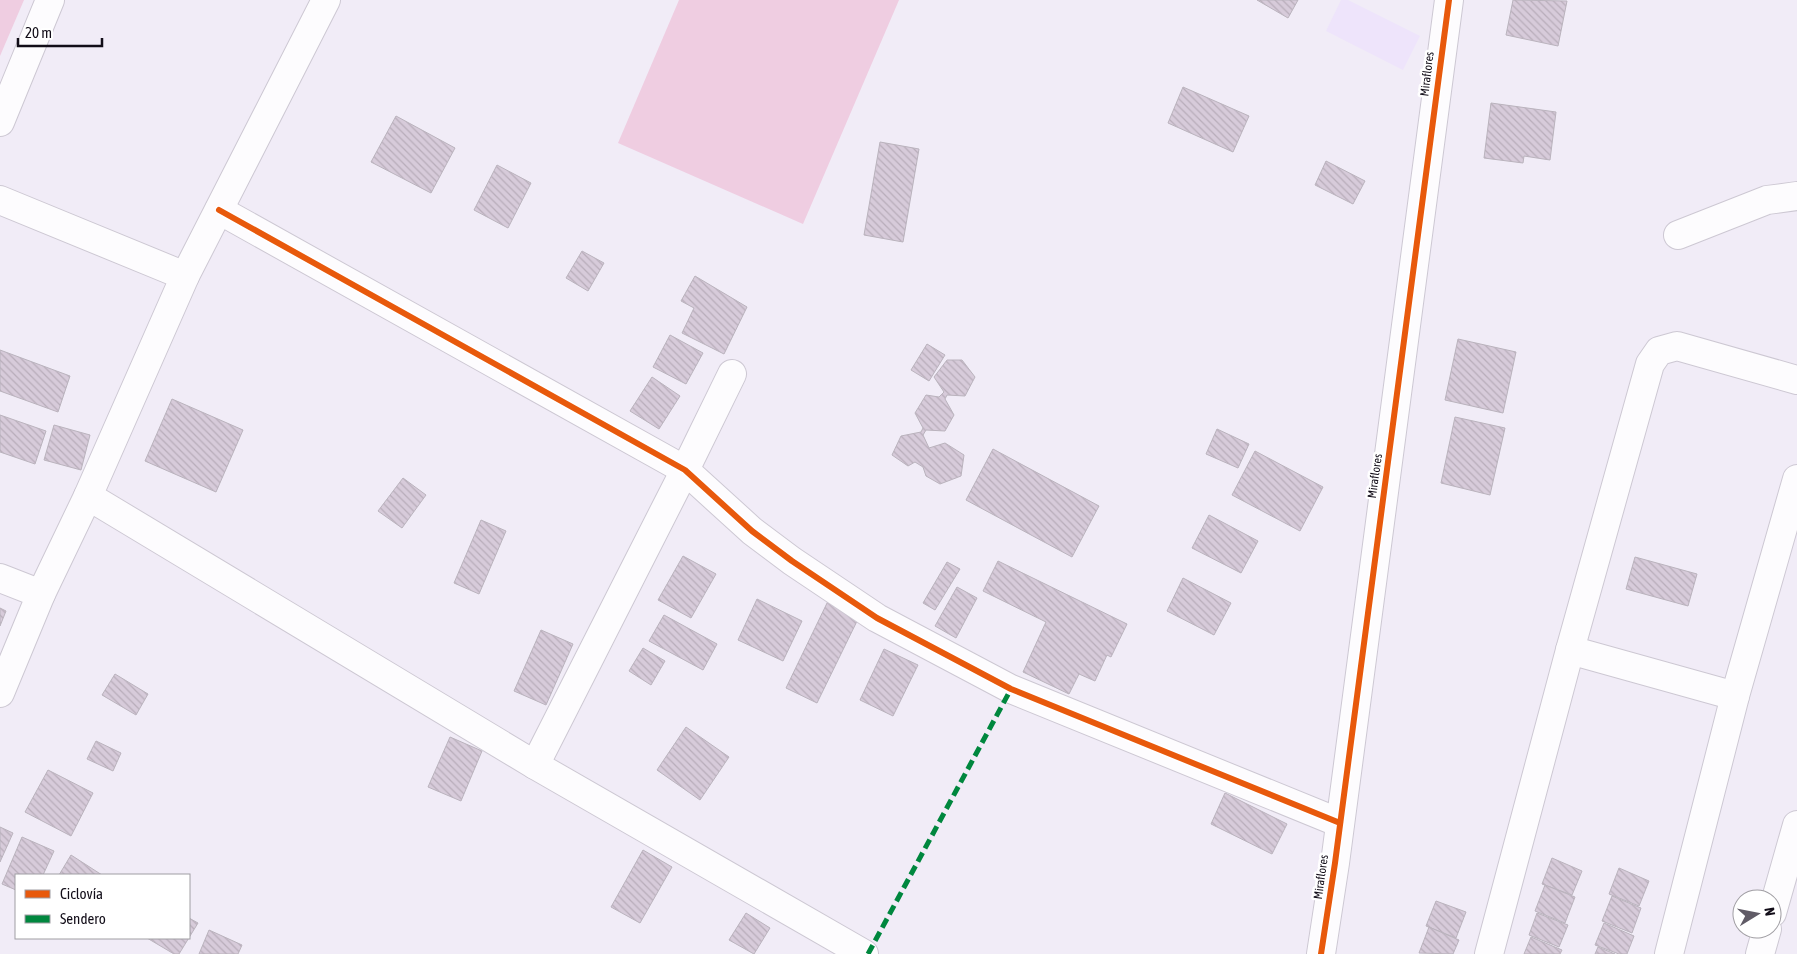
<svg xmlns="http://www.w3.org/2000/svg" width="1797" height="954" font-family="'Asap Condensed',sans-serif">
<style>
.built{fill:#eee4fb}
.pitch{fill:#efcde1}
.building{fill:url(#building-back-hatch);stroke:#bab3bd}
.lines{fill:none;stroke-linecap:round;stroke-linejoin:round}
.minor-casing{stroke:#cdc8d3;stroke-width:30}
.minor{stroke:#fdfcfe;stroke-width:28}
.quiet{stroke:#00873e;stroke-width:5;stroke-dasharray:10 5;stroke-linecap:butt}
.cycleway-casing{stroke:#fff;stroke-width:9}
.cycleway{stroke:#e8590c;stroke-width:6}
.labels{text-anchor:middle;stroke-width:5;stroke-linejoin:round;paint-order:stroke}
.street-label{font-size:12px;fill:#120d18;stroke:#fff}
</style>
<defs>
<pattern id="building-back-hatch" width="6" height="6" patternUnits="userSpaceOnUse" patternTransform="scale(1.25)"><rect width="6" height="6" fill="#d7cbda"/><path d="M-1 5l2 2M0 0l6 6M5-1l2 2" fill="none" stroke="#b8adba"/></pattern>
</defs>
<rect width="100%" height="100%" fill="#f1ecf7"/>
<!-- built -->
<polygon class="built" points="1341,0 1348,0 1420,36 1403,70 1326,31"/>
<!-- pitch -->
<g class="pitch">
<polygon points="0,0 24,0 0,56"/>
<polygon points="679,0 899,0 803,224 618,143"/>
</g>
<!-- building -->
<g class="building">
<polygon points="1257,0 1298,0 1288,18"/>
<polygon points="1513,0 1567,1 1558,46 1506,35"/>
<polygon points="1183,87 1249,116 1233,152 1168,123"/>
<polygon points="1491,103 1556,112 1550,160 1524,156 1523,163 1484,158"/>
<polygon points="396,116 455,148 431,193 371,162"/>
<polygon points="880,142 919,149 903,242 864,235"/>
<polygon points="1326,161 1365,181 1353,204 1315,185"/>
<polygon points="497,165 531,183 508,228 474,210"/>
<polygon points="582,251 604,263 588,291 566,278"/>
<polygon points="695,276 747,307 724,354 682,333 694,308 681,301"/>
<polygon points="670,335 703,353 686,384 653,367"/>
<polygon points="1458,339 1516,352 1503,413 1445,400"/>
<polygon points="927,344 945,355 929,381 911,370"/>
<polygon points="0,350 70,376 58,412 0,391"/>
<polygon points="947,360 962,360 975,377 965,396 947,395 945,399 954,415 945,431 926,430 923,435 929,448 945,443 964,455 961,476 940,484 926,476 923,467 915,462 908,466 892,455 901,436 921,432 923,428 915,413 926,395 939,397 944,392 934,377"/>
<polygon points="652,377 680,396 659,429 630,411"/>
<polygon points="172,399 243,430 216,492 145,461"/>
<polygon points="0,415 46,431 35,464 0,452"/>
<polygon points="1455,417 1505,428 1490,495 1441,483"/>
<polygon points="54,425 90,435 81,470 44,460"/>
<polygon points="1217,429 1249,444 1238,468 1206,454"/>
<polygon points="993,449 1099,506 1072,557 966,500"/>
<polygon points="1255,451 1323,487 1300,531 1232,495"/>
<polygon points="403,478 426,495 402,528 378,511"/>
<polygon points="1209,515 1258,541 1241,573 1192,548"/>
<polygon points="481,520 506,531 479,594 454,583"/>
<polygon points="683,556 716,574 691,618 658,600"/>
<polygon points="1635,557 1697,574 1688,606 1626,589"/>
<polygon points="998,561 1127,624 1111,657 1107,655 1095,681 1079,674 1069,694 1023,672 1046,622 983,591"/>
<polygon points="947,562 960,569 935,610 923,603"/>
<polygon points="1183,578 1231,603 1214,635 1167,611"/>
<polygon points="957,587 977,598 956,638 935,626"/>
<polygon points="757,599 802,621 783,661 738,640"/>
<polygon points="829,599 860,615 817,703 786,688"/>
<polygon points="0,608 6,611 0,626"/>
<polygon points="664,615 717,644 703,670 649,641"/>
<polygon points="541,630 573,644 546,705 514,691"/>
<polygon points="643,648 665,661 651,685 629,671"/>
<polygon points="884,649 918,665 893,716 860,700"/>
<polygon points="115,674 148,694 136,715 102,695"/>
<polygon points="686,727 729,757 700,800 657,770"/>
<polygon points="450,737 482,751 461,801 428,787"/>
<polygon points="96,741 121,753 113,771 87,759"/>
<polygon points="48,770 93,793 71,836 25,812"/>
<polygon points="1225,793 1287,824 1272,854 1211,824"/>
<polygon points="0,827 13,833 0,862"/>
<polygon points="22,837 54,851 43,875 16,875 16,890 2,884"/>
<polygon points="643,850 672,867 640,923 611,907"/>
<polygon points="71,855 102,875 59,875"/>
<polygon points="1552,858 1582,871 1572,895 1542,884"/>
<polygon points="1619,868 1649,881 1639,906 1609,894"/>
<polygon points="1545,885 1575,897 1565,923 1535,911"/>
<polygon points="1612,896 1641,908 1632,933 1602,921"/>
<polygon points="1436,901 1466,912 1456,938 1426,926"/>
<polygon points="746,913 770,928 754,954 729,940"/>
<polygon points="1537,913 1568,925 1559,947 1529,935"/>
<polygon points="189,918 198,923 179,954 174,954 147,938 189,938"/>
<polygon points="1604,923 1634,936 1627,954 1619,954 1595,945"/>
<polygon points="1429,927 1459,940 1453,954 1419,953"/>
<polygon points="209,930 242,945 238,954 199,954"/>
<polygon points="1531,937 1562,950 1560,954 1524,954"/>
<polygon points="1598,947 1615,954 1595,954"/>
</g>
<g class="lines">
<!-- minor casing -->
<g class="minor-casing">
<g id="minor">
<polyline points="0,122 50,0"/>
<polyline points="0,200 185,276"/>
<polyline points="219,210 685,470 752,531 792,561 877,618 1011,689 1340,823"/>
<polyline points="1678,235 1767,200 1797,196"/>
<polyline points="88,496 535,765 864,954"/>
<polyline points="0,578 41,594"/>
<polyline points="1570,650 1735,696"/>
<polyline points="0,693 41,594 88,496 185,276 326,0"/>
<polyline points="535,765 685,470 732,374"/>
<polyline points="1772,913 1797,825"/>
<polyline points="1321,954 1335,863 1449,0"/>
<polyline points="1489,954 1570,650 1650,364 1659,351 1677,346 1797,380"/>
<polyline points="1669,954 1735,696 1797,479"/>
<polyline points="1760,954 1767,929"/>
</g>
</g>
<!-- minor -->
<use href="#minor" class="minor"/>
<!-- quiet -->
<polyline class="quiet" points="868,954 1011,689"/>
<!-- cycleway casing -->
<g class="cycleway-casing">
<g id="cycleway">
<polyline points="219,210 685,470 752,531 792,561 877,618 1011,689 1340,823"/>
<polyline points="1321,954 1335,863 1449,0"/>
</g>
</g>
<!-- cycleway -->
<use href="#cycleway" class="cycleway"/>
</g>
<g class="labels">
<!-- street labels -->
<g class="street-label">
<text transform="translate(1427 74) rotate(-83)" y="4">Miraflores</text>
<text transform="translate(1375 476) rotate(-82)" y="4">Miraflores</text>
<text transform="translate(1321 877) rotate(-82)" y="4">Miraflores</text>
</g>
</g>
<!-- legend -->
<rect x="15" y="874" width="175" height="65" fill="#ffffff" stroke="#a09ea3"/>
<rect x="25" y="890" width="25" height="8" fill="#e8590c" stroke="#a09ea3"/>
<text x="60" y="899" font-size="15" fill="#120d18">Ciclovía</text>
<rect x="25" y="915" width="25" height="8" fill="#00873e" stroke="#a09ea3"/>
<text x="60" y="924" font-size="15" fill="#120d18">Sendero</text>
<!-- north arrow -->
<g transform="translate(1757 914) rotate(80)"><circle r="24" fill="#ffffff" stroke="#a09ea3"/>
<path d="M0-4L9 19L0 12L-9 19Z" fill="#605b66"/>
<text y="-8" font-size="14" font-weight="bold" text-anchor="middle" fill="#120d18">N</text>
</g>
<!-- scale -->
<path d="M18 38v8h84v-8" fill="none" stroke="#120d18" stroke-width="2.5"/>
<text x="25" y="38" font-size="15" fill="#120d18" stroke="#ffffff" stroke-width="4" paint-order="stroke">20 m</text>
</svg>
